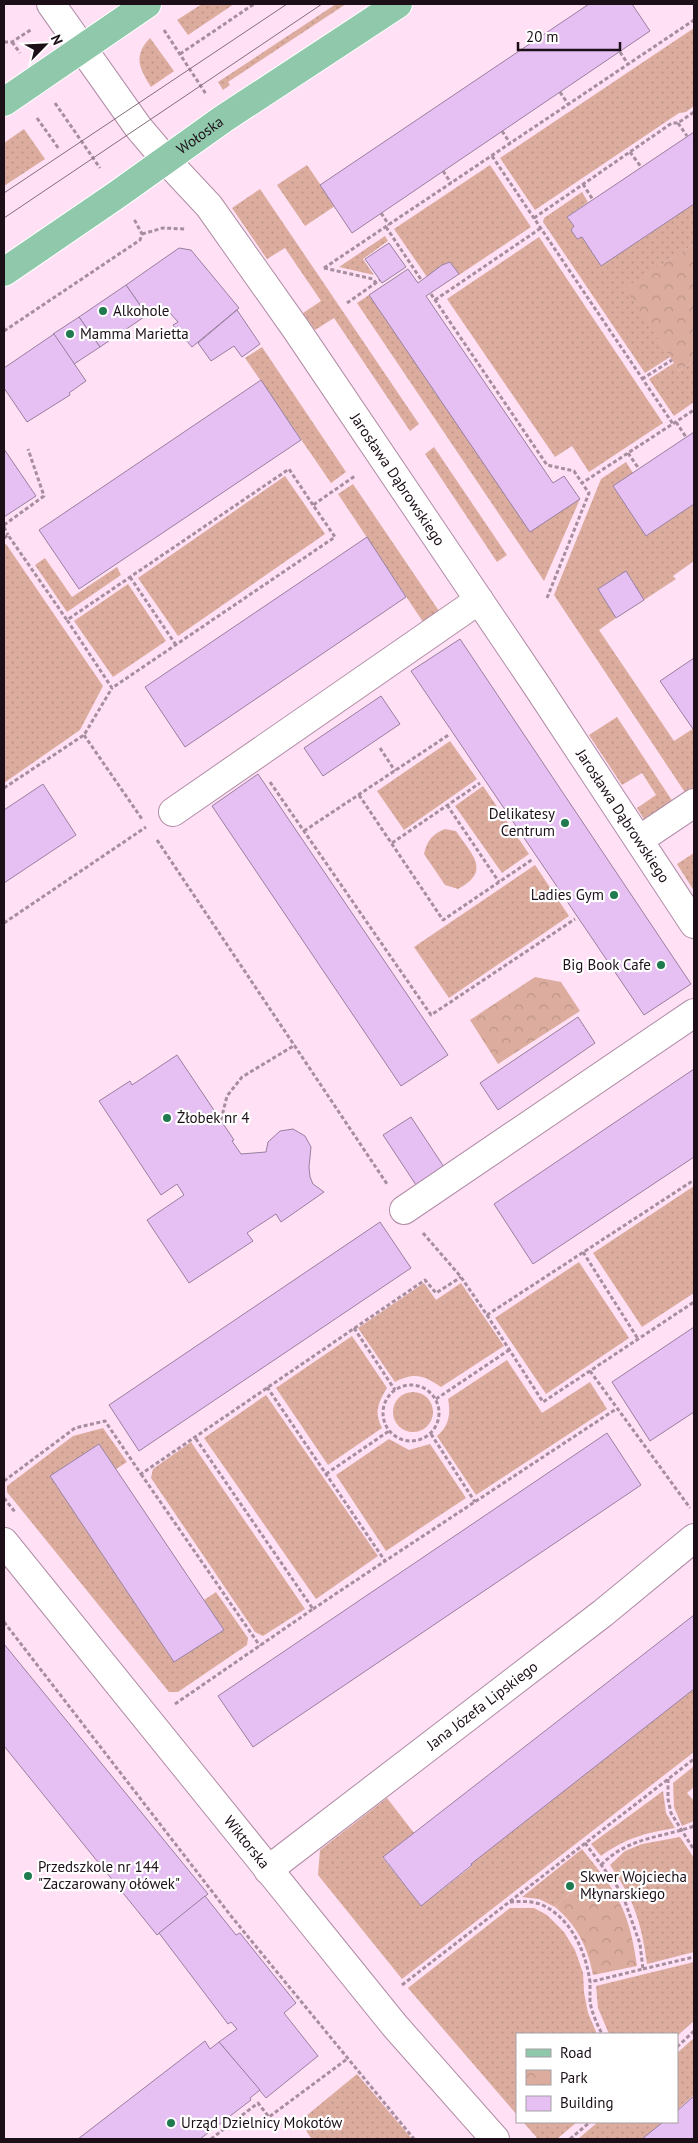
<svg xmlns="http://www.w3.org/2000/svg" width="698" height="2143" font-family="'PT Sans',sans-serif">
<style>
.grass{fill:url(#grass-dots)}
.park{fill:url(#park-crowns)}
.building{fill:#e6bff3;stroke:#97809f}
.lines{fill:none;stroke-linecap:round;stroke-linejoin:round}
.minor-casing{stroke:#b08da5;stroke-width:30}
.major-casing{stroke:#fff;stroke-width:30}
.path{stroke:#a68e9e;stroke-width:3;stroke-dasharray:4 2.5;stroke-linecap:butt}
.minor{stroke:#fff;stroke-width:28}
.major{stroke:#8fc8aa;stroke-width:28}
.tram{stroke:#836e7c;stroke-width:1}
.poi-dot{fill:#207a4f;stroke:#fff;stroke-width:2}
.labels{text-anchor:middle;stroke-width:4.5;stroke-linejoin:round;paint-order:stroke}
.street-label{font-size:15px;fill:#1c0f18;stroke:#fff}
.poi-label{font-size:15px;fill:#1c0f18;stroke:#fff;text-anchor:start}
</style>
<defs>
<pattern id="grass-dots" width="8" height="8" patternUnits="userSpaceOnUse" patternTransform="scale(1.25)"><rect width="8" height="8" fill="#dcad9f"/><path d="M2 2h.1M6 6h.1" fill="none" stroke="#bc9488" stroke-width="1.8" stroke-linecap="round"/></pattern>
<pattern id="park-crowns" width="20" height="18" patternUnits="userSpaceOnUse" patternTransform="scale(1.25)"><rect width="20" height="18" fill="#dcad9f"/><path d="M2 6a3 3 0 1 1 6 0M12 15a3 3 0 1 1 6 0" fill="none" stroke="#bc9488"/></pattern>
</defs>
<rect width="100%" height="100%" fill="#ffe0f5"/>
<!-- grass -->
<g class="grass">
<polygon points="202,4 234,4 188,35 177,20"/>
<polygon points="336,4 346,4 228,82 230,85 223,90 218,82"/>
<polygon points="694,28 694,106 686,112 679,113 535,210 500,158"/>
<path d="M150,38L174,71L151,87C139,68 133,56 150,38Z"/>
<polygon points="24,129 45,159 4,186 4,143"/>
<polygon points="307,165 335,206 305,226 277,185"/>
<polygon points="490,165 531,227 459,275 450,262 442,265 427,277 394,229"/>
<polygon points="260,189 419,424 410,431 334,318 315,330 303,313 321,301 285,248 267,259 232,208"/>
<polygon points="582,192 588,202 567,217 574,226 571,230 577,239 582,237 601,266 694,204 694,244 626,288 670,357 645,373 543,222 544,218"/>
<polygon points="385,236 388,241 363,259 374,275 339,267"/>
<polygon points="539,237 663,423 589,472 572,446 555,457 447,299"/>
<polygon points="369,295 530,531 580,499 544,581 357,303"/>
<polygon points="262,347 346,472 331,483 245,358"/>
<polygon points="694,361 694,402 674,416 649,379 674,363 679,371"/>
<polygon points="434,447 507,555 497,562 425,454"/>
<polygon points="626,462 633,473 613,486 646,536 694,504 694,561 673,576 676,579 644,600 626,571 598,589 616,618 599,630 674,741 694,728 694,793 688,797 554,595 601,479"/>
<polygon points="285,476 325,534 178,636 138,578"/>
<polygon points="353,484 439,611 423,622 338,494"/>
<polygon points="6,544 103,686 80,730 4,783 4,545"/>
<polygon points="45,558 72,597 117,567 121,575 67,612 35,565"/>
<polygon points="128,584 166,641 113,677 74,621"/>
<polygon points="617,717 675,805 647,824 637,808 656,795 642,773 622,785 589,735"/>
<polygon points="450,741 477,779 404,830 377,791"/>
<polygon points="483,786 529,854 502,873 455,806"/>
<path d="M445,829L456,831C472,855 492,871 458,889L445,885L424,854C427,841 432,834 445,829Z"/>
<polygon points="694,853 694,891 677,864"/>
<polygon points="535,865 569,916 449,998 414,947"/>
<polygon points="694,1186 694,1293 642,1327 593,1253"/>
<polygon points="579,1262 629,1338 546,1394 495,1318"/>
<path d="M424,1283L436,1300L461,1283L504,1346L441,1387C423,1375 415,1372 395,1382L358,1328Z"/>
<path d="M352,1336L387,1388C378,1403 374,1412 382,1428L328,1465L276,1388Z"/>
<path d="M507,1360L542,1413L590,1382L607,1409L476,1495L437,1436C449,1426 451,1414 448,1399Z"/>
<circle cx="413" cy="1412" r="20"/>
<polygon points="266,1395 378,1556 316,1599 204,1438"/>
<polygon points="103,1428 127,1462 116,1469 99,1444 50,1476 174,1662 224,1630 204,1600 216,1592 248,1638 247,1645 178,1692 169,1692 7,1492 7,1486 73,1436"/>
<polygon points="389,1439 409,1450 430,1444 466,1498 386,1551 336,1475"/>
<polygon points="191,1442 305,1609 263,1636 255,1632 151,1478 153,1469"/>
<polygon points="694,1689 694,1752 402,1979 318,1875 320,1850 387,1798 414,1833 383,1858 421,1906 472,1866 471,1864"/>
<polygon points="694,1766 694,1787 687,1793 694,1801 694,1821 682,1826 674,1807 673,1783"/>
<path d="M663,1791L666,1813L675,1828C645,1833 626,1838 601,1856L591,1844Z"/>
<path d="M680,1837L694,1858V1952L647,1964C641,1921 634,1900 610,1865L625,1851L642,1844Z"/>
<polygon points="582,1849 597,1868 555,1907 539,1899 522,1897"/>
<polygon points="510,1908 534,1908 547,1915 564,1932 575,1950 583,1973 584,1992 588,2013 597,2034 517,2034 517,2115 408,1988"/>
<polygon points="694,1962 694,2021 677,2036 609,2034 598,2008 596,1986"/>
<polygon points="694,2038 694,2095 677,2110 677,2053"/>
<path d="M357,2074L412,2139H312C305,2131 304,2126 306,2116Z"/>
<polygon points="523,2122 577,2122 557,2139 538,2139"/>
<polygon points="598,2122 663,2122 643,2139 578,2139"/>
</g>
<!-- park -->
<g class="park">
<polygon points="694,244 694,361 679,371 625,288"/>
<polygon points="535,977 561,982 580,1011 498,1064 470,1020"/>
<path d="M597,1868C623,1901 631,1923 637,1966L593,1975C588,1948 577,1925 555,1907Z"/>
</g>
<!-- building -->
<g class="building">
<polygon points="589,4 632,4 650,31 352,233 320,185"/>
<polygon points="694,132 694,204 601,266 582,237 577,239 571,230 574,226 567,217"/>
<polygon points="389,243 406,267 382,283 365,259"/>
<polygon points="179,248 191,250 239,308 192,347 173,325 178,322 170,313 161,313 157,307 147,315 126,285"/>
<polygon points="450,262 459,274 426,296 553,483 564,476 580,499 530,532 369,295 408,269 418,283 442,265"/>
<polygon points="126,285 147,315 100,347 79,317"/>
<polygon points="237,310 260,344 242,357 234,346 211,361 198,343"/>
<polygon points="79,317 100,347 74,364 53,334"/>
<polygon points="54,334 86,381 69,393 70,395 27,422 4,388 4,368"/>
<polygon points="261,380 301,440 79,589 39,530"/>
<polygon points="694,432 694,504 646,536 613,486"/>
<polygon points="4,449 36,496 4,517"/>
<polygon points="367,537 406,597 185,747 145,687"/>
<polygon points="626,571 644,600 616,618 598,589"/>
<polygon points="460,639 691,984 644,1015 411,671"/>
<polygon points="694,658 694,728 693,729 660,681"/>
<polygon points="381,696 400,724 323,776 304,748"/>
<polygon points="258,774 448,1055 401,1086 212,806"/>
<polygon points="43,784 76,835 4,883 4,810"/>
<polygon points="578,1017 595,1043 498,1110 480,1083"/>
<polygon points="177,1055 234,1140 232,1141 241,1154 266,1152 268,1142 280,1131 293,1129 305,1136 311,1147 309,1167 310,1177 313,1184 324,1192 281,1222 276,1214 247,1233 253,1241 189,1283 147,1220 184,1195 177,1184 161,1195 99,1101 130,1081 132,1085"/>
<polygon points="694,1069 694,1157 533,1264 494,1204"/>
<polygon points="411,1117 446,1170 418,1188 383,1135"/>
<polygon points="380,1222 411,1268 139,1451 109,1405"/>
<polygon points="694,1327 694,1412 650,1441 612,1382"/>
<polygon points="607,1433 641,1485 253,1747 218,1696"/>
<polygon points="99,1444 224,1630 174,1662 50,1476"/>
<polygon points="694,1615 694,1689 471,1864 472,1865 421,1906 383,1857"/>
<polygon points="4,1644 208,1894 157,1935 4,1746"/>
<polygon points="205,1896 236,1935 240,1933 296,2003 284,2013 318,2056 266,2098 219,2042 237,2029 231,2022 228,2024 159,1933"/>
<polygon points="205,2041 210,2049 219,2042 260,2090 250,2098 251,2100 200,2139 78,2139"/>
<polygon points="694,2096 694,2139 642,2139 663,2122 677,2122 677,2111"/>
</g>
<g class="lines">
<!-- minor casing -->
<g class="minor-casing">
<g id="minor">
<path id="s1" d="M51,4L138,127L166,160L209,206L296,329L537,686L694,924"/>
<polyline points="173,812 479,600"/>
<polyline points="639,840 694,803"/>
<polyline points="404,1210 694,1013"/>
<path id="s2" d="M4,1542L395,2026L495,2139"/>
<path id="s3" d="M268,1870L603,1613L694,1538"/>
</g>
</g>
<!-- major casing -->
<g class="major-casing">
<g id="major">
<polyline points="4,102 147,4"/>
<path id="s4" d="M4,272L118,194L223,119L398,4"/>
</g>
</g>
<!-- path -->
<g class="path">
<polyline points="164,30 206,94"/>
<polyline points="4,42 12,42 32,29"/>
<polyline points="12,42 20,53"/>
<polyline points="620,52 628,64"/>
<polyline points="180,54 254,4"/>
<polyline points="560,92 568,104"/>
<polyline points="55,103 100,168"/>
<polyline points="37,118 59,149"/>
<polyline points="678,123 687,136"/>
<polyline points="502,131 510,143"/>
<polyline points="630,152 641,167"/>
<polyline points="492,156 673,424"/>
<polyline points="443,171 451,183"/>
<polyline points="583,184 593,200"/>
<polyline points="381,213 389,225"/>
<polyline points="534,218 672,123 678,123 694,112"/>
<polyline points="386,227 422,281"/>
<polyline points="142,234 163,228 185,229"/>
<polyline points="324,268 694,20"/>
<polyline points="324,268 373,279 376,283"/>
<polyline points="431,294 547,465 574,471 582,483"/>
<polyline points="435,300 541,228"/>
<polyline points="347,303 380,280"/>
<polyline points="4,331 140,240 142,234 134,219"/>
<polyline points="642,379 672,360"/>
<polyline points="676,422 686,437"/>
<polyline points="628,453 639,469"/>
<polyline points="313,505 289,469 67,620 112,688 335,537 313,505 355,476"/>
<polyline points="4,525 44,496 28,449"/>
<polyline points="4,527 8,535"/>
<polyline points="4,538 8,535 67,620"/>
<polyline points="130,577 176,645"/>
<polyline points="547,598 589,493 582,483 694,410"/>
<polyline points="84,735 142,819"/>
<polyline points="380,748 395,771"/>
<polyline points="270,782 431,1015 575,919"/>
<polyline points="4,788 84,735 112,688"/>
<polyline points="359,795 443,920 533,859"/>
<polyline points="447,805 499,882"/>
<polyline points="304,831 450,734"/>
<polyline points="157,840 387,1184"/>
<polyline points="392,843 480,783"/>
<polyline points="4,923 146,827"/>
<polyline points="221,1120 227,1096 242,1077 295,1045"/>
<polyline points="423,1233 461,1277 487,1315 694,1180"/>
<polyline points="583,1252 638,1339"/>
<polyline points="487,1315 543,1402 694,1302"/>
<polyline points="354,1328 395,1390"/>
<polyline points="590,1371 690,1508"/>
<circle cx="411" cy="1413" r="28"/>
<polyline points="267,1387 385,1561 616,1409"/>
<polyline points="436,1399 509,1350"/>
<polyline points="431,1434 475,1502"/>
<polyline points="141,1474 260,1646"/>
<polyline points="326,1474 389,1431"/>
<polyline points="4,1481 75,1428 105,1421 141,1474 425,1280 436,1293 461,1277"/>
<polyline points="4,1498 15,1512"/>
<polyline points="313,1609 385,1561"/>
<polyline points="4,1622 231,1916 414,2139"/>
<polyline points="175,1704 313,1609 194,1436"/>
<polyline points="668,1779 668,1799 671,1813 694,1850"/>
<polyline points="585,1843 622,1893 640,1944 643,1969 590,1982"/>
<path d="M601,1865C628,1837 661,1838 694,1826"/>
<path d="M510,1902C520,1901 530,1901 540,1904C571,1917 586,1952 590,1982C590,1989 590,1995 590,2002C592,2013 597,2024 602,2034"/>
<polyline points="643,1969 694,1957"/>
<polyline points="402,1985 694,1759"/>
<polyline points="677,2047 694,2031"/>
<polyline points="211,2139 258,2103 269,2117 347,2059"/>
<polyline points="570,2139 590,2122"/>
</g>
<!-- minor -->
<use href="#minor" class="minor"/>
<!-- major -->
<use href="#major" class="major"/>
<!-- tram -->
<g class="tram">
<polyline points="4,193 287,4"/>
<polyline points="4,218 322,4"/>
</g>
</g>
<!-- markers -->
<g class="poi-dot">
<circle cx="103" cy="311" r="5"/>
<circle cx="70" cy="334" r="5"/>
<circle cx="565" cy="823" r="5"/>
<circle cx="614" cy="895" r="5"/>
<circle cx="661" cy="965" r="5"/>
<circle cx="167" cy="1118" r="5"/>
<circle cx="28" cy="1876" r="5"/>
<circle cx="570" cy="1886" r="5"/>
<circle cx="171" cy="2123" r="5"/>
</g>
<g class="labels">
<!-- street labels -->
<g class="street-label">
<text dy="5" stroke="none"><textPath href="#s4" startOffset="239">Wołoska</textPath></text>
<text dy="5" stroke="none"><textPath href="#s1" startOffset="589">Jarosława Dąbrowskiego</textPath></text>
<text dy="5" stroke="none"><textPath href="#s1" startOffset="994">Jarosława Dąbrowskiego</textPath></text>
<text dy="5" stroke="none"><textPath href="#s3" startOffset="270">Jana Józefa Lipskiego</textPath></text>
<text dy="5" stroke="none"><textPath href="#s2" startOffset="386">Wiktorska</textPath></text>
</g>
<!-- poi labels -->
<g class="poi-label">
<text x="113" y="316">Alkohole</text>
<text x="80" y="339">Mamma Marietta</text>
<text x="555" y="819" text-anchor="end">Delikatesy<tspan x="555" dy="17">Centrum</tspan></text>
<text x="604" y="900" text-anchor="end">Ladies Gym</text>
<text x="651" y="970" text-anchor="end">Big Book Cafe</text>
<text x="177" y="1123">Żłobek nr 4</text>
<text x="38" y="1872">Przedszkole nr 144<tspan x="38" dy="17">"Zaczarowany ołówek"</tspan></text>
<text x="580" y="1882">Skwer Wojciecha<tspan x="580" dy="17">Młynarskiego</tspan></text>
<text x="181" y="2128">Urząd Dzielnicy Mokotów</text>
</g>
</g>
<!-- border -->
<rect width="698" height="2143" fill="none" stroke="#1c0f18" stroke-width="10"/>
<!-- legend -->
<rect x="516" y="2033" width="162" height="90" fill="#ffffff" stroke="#a49fa3"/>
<rect x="526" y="2049" width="25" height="8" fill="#8fc8aa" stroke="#a49fa3"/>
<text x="560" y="2058" font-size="15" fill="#1c0f18">Road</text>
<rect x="526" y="2070" width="25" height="15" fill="url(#park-crowns)" stroke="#a49fa3"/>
<text x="560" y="2083" font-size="15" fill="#1c0f18">Park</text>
<rect x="526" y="2096" width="25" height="15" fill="#e6bff3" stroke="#a49fa3"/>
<text x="560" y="2108" font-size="15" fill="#1c0f18">Building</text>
<!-- north arrow -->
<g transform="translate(45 45) rotate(66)" stroke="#ffffff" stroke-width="4" paint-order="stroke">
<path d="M0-4L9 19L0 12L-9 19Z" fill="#1c0f18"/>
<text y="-8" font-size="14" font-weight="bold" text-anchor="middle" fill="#1c0f18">N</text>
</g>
<!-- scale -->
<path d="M518 42v8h102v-8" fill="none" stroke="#1c0f18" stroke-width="2.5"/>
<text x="526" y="42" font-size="15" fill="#1c0f18" stroke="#ffffff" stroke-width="4" paint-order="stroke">20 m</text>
</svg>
